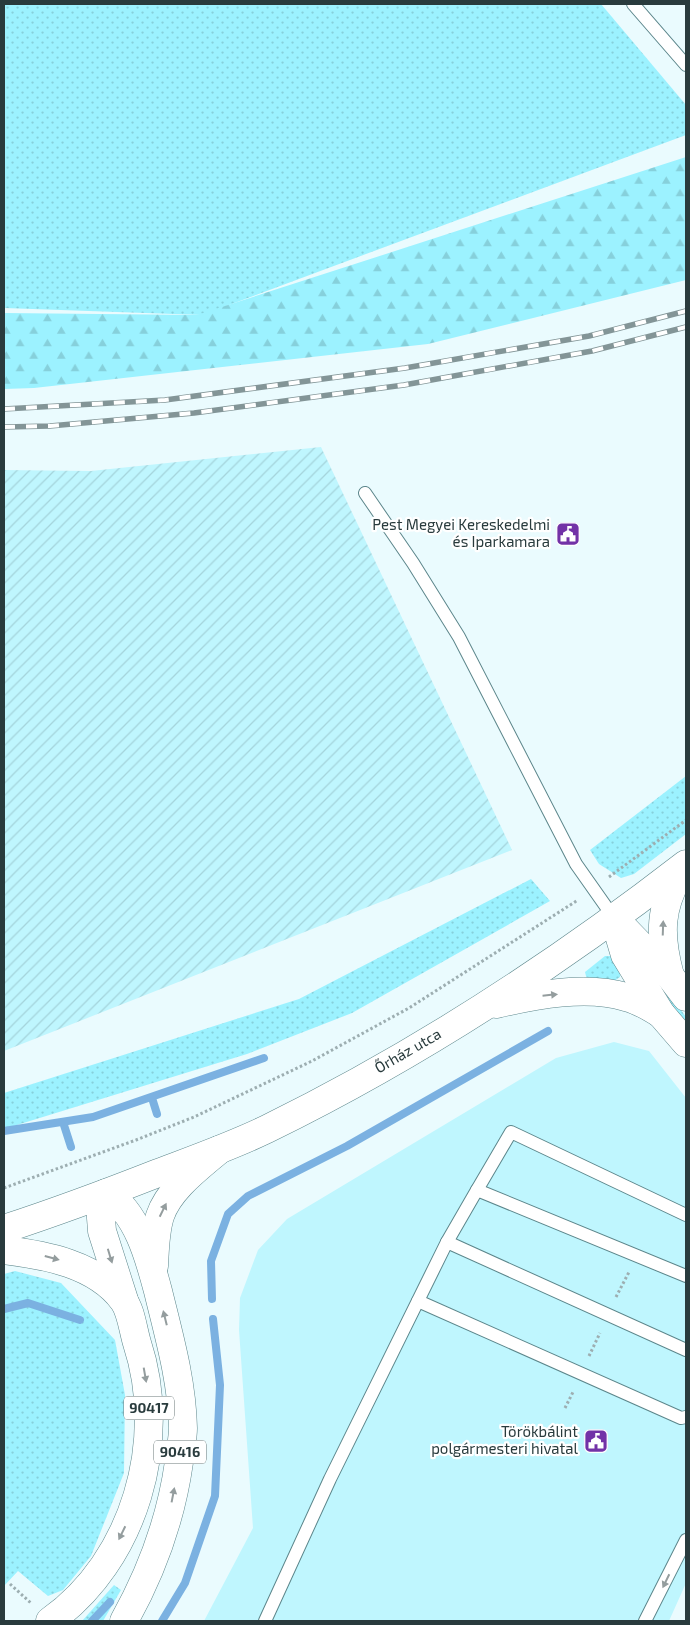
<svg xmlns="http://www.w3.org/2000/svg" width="690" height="1625" font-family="'Exo 2',sans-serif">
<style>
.built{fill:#bff6fe}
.industrial{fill:url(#industrial-furrows)}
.grass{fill:url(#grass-dots)}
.forest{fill:url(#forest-firs)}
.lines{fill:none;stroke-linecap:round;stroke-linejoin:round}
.stream{stroke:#7bb1e1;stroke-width:8}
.lane-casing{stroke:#5c868b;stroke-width:14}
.secondary-casing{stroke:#5c868b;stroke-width:29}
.highway-casing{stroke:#5c868b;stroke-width:29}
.path{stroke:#9daeb1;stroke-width:3;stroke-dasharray:2.5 2.5;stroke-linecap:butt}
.lane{stroke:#fff;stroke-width:12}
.secondary{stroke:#fff;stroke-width:28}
.highway{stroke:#fff;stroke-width:28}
.rail-casing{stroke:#839597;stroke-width:5.5}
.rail{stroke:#fff;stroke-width:4;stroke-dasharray:11;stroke-linecap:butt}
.oneway{fill:#949d9e}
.labels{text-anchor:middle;stroke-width:4.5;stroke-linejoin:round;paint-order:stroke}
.shield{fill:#fff;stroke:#697677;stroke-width:1}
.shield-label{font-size:14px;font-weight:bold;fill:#293b3d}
.poi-label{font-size:15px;fill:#293b3d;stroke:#fff;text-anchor:end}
.street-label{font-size:15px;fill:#293b3d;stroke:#fff}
</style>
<defs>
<pattern id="industrial-furrows" width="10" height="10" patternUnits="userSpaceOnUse" patternTransform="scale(1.25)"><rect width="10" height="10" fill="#bff6fe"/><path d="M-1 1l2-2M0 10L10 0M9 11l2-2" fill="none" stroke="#a4d4db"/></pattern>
<pattern id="grass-dots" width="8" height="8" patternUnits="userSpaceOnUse" patternTransform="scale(1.25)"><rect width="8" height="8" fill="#9cf2ff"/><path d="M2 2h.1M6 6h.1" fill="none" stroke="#86d0db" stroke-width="1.8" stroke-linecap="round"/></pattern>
<pattern id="forest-firs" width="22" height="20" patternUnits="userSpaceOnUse" patternTransform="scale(1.25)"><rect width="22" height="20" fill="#9cf2ff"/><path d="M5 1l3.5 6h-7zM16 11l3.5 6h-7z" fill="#86d0db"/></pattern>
</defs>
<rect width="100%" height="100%" fill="#eafbfe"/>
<!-- built -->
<polygon class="built" points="614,1042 649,1051 686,1098 686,1583 669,1621 204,1621 253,1528 239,1330 240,1298 258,1250 287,1219 556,1058"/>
<!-- industrial -->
<polygon class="industrial" points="321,447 512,850 4,1051 4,470 91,471"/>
<!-- grass -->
<g class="grass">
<polygon points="4,4 601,4 686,105 686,135 202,315 4,308"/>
<polygon points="686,776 686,834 634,874 621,878 599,864 590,850"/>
<polygon points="531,879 550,901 352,1013 247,1054 4,1129 4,1093 299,999"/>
<polygon points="605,956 610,956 620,969 620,977 614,981 587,980 585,972"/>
<polygon points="651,978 658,978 686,1017 686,1034"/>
<polygon points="15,1271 61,1283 115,1340 125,1395 124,1473 91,1556 63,1590 48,1596 18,1571 4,1586 4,1274"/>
<polygon points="114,1585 121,1590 103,1621 82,1621"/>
</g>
<!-- forest -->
<polygon class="forest" points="686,157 686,280 428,344 34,388 4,389 4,313 197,315"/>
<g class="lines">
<!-- stream -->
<g class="stream">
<polyline points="152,1098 157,1114"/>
<polyline points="63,1122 71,1147"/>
<polyline points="4,1131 93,1117 264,1058"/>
<polyline points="212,1299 211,1261 228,1214 248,1196 347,1146 548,1031"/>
<polyline points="4,1309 28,1303 80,1320"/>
<polyline points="92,1621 110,1602"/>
<polyline points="162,1621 185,1583 215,1496 220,1385 213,1319"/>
</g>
<!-- lane casing -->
<g class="lane-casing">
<g id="lane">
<polyline points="633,4 686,65"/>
<polyline points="365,493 413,563 459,637 576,864 614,918"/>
<polyline points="477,1190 511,1132 686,1215"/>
<polyline points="447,1242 477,1190 686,1276"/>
<polyline points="418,1301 681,1418 686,1417"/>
<polyline points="265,1621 330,1479 447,1242 686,1350"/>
<polyline points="645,1621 686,1540"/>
</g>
</g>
<!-- secondary casing -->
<g class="secondary-casing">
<g id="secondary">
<polyline points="614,918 625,955 661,1014 686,1043"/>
<polyline points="615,919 670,976 686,997"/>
<path d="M670,976C659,935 659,907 682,870"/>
<path d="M496,1004C536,995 586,985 626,997C639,1000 650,1007 661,1014"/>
<path d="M4,1229C56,1212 107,1193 158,1173C195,1159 232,1146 267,1129C414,1057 557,964 686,864"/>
</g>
</g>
<!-- highway casing -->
<g class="highway-casing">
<g id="highway">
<path d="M4,1250C45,1255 96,1264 123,1300C131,1310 133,1330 137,1343C169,1440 135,1561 50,1621"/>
<path d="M154,1266C155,1249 155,1232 160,1216C169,1189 198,1168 219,1150"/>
<path d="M124,1621C152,1571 171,1519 179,1462C180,1451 183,1439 183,1428C182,1381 169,1336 158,1291C149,1257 137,1212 106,1193L100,1205L102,1231L124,1300"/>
</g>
</g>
<!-- path -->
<g class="path">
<polyline points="609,877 686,820"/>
<polyline points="4,1188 136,1140 194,1117 312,1061 409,1008 578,900"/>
<polyline points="616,1297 629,1272"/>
<polyline points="589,1356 600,1333"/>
<polyline points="565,1408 573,1392"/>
<polyline points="10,1584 32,1604"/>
</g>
<!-- lane -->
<use href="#lane" class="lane"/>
<!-- secondary -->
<use href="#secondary" class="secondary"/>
<!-- highway -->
<use href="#highway" class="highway"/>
<!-- rail casing -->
<g class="rail-casing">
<g id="rail">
<polyline points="4,409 165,400 405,368 589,336 686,311"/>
<polyline points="4,427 50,426 194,413 404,385 592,351 686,327"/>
</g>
</g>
<!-- rail -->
<use href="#rail" class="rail"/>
</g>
<!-- one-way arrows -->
<defs><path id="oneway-solid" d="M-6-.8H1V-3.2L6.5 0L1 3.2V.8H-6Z" transform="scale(1.25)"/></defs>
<g class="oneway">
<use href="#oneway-solid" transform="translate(663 928) rotate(-88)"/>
<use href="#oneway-solid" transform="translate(550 995) rotate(-6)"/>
<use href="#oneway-solid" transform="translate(163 1210) rotate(-64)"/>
<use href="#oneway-solid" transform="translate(110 1256) rotate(73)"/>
<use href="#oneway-solid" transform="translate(52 1258) rotate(15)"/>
<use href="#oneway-solid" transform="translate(165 1318) rotate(-104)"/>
<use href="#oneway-solid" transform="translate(145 1375) rotate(80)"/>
<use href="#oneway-solid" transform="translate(173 1495) rotate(-79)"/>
<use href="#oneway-solid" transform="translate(122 1533) rotate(116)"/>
<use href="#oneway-solid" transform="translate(666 1581) rotate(116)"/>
</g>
<!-- icons -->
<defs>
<g id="civic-square" transform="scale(1.25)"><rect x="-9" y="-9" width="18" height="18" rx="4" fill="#7232a7" stroke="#fff"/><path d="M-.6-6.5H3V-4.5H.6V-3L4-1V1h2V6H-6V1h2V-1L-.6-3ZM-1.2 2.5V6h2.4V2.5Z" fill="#fff"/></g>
</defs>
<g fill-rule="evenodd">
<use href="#civic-square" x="568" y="534"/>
<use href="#civic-square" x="596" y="1441"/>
</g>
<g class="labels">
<!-- shield labels -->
<g class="shield">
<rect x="124" y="1396.5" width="50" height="23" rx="4"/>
<rect x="154" y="1440.5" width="52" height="23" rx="4"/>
</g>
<g class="shield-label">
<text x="149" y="1413">90417</text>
<text x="180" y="1457">90416</text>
</g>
<!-- poi labels -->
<g class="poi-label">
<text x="550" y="530">Pest Megyei Kereskedelmi<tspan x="550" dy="17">és Iparkamara</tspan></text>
<text x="578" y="1437">Törökbálint<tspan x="578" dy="17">polgármesteri hivatal</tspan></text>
</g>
<!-- street labels -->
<g class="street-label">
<text transform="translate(408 1051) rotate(-30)" y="5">Őrház utca</text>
</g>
</g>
<!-- border -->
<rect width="690" height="1625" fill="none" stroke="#293b3d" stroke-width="10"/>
</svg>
